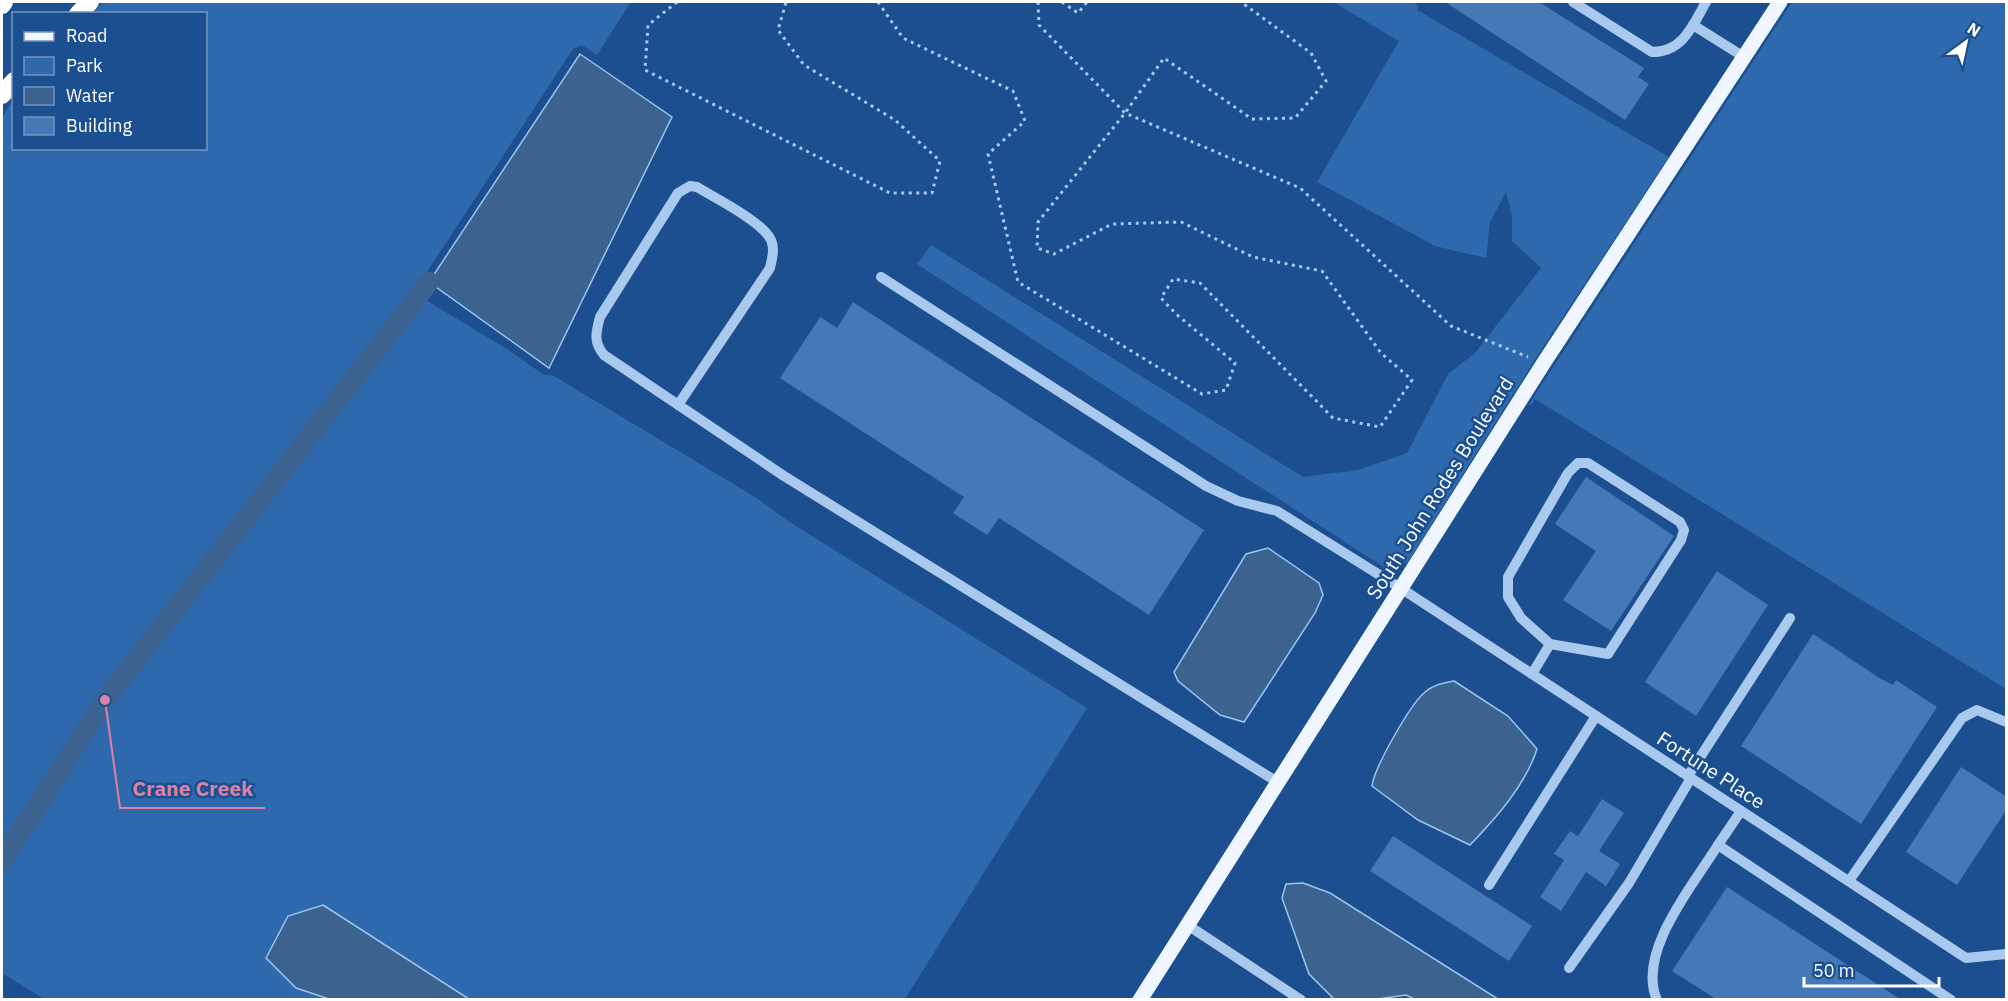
<svg xmlns="http://www.w3.org/2000/svg" width="2008" height="1001" font-family="'IBM Plex Sans',sans-serif">
<style>
.green{fill:#2e69ad}
.water{fill:#3c6290;stroke:#9cc4f0;stroke-width:1.5}
.lines{fill:none;stroke-linecap:round;stroke-linejoin:round}
.canal{stroke:#3c6290;stroke-width:20}
.building{fill:#4478b7}
.path{stroke:#a9c9ee;stroke-width:3;stroke-dasharray:3 4.5;stroke-linecap:butt}
.minor{stroke:#a9c9ee;stroke-width:10}
.major{stroke:#f0f6ff;stroke-width:15}
.highway{stroke:#fff;stroke-width:18}
.labels{text-anchor:middle;stroke-width:5;stroke-linejoin:round;paint-order:stroke}
.street-label{font-size:20px;fill:#fff;stroke:#1b4f8f}
.leader{fill:none;stroke:#dd80a5;stroke-width:2}
.callout-dot{fill:#dd80a5;stroke:#1b4f8f;stroke-width:2}
.callout-label{font-size:21px;text-anchor:middle;font-weight:bold;fill:#dd80a5;stroke:#1b4f8f;stroke-width:5;stroke-linejoin:round;paint-order:stroke}
</style>
<rect width="100%" height="100%" fill="#1b4f8f"/>
<!-- green -->
<g class="green">
<polygon points="104,2 631,2 597,55 582,45 573,49 423,278 421,286 428,293 424,299 507,349 544,375 552,375 755,497 788,521 1087,708 905,999 469,999 323,905 296,988 329,999 44,999 2,973 2,118 13,99 14,148 206,148 206,14 91,13"/>
<polygon points="1333,2 1413,2 1419,6 1417,10 1669,157 1536,358 1408,562 1388,570 917,264 931,245 1303,477 1358,470 1407,453 1448,374 1475,353 1541,268 1512,241 1512,216 1506,192 1490,222 1486,258 1435,246 1317,182 1399,41"/>
<polygon points="1792,2 2006,2 2006,689 1535,399 1531,405 1529,404"/>
</g>
<!-- water -->
<g class="water">
<polygon points="580,54 672,117 549,368 429,282"/>
<polygon points="1268,548 1319,583 1323,595 1315,613 1244,722 1220,715 1178,681 1174,672 1246,554"/>
<path d="M1454,681L1508,716L1537,749C1525,786 1496,818 1470,845L1418,820L1372,786C1374,768 1410,705 1424,693C1432,685 1444,683 1454,681Z"/>
<polygon points="1303,883 1330,893 1498,999 1416,1000 1406,995 1377,999 1334,999 1309,974 1282,898 1286,884"/>
<polygon points="323,905 469,999 329,999 296,988 266,958 288,916"/>
</g>
<g class="lines">
<!-- canal -->
<polyline class="canal" points="2,861 105,700 429,282"/>
</g>
<!-- building -->
<g class="building">
<polygon points="1445,2 1539,2 1644,68 1638,77 1649,84 1625,120"/>
<polygon points="853,302 1204,530 1149,615 999,518 987,535 953,513 964,497 780,378 820,317 837,328"/>
<polygon points="1586,477 1674,536 1611,631 1563,600 1596,551 1555,524"/>
<polygon points="1717,571 1768,605 1696,716 1645,682"/>
<polygon points="1813,634 1881,679 1893,685 1896,680 1937,707 1861,824 1741,746"/>
<polygon points="1961,767 2007,797 2007,809 1957,885 1906,852"/>
<polygon points="1602,799 1624,813 1599,851 1620,864 1606,886 1586,872 1561,911 1540,897 1564,860 1554,854 1570,831 1578,836"/>
<polygon points="1393,836 1532,926 1509,961 1370,871"/>
<polygon points="1727,887 1900,999 1716,999 1672,971"/>
</g>
<g class="lines">
<!-- path -->
<g class="path">
<polyline points="677,2 648,25 645,70 890,193 932,193 940,161 895,120 804,65 778,30 786,2"/>
<polyline points="878,2 903,38 1013,91 1025,121 988,154 1018,282 1202,394 1226,390 1235,363 1176,314 1161,298 1173,279 1200,283 1333,418 1380,427 1412,380 1381,353 1322,271 1253,257 1181,222 1112,224 1054,254 1037,248 1038,222 1125,113 1164,58 1252,119 1295,118 1326,81 1311,53 1241,2"/>
<polyline points="1038,2 1039,25 1125,113 1300,188 1451,326 1528,357"/>
<polyline points="1062,2 1078,13 1087,2"/>
</g>
<!-- minor -->
<g class="minor">
<path d="M1573,2L1652,52C1683,52 1693,25 1706,2"/>
<polyline points="1693,25 1744,57"/>
<polyline points="881,277 1206,486 1238,501 1277,511 1402,589 1966,958 2006,954"/>
<path d="M678,405L770,268C772,259 775,249 771,240C763,222 715,198 697,187L690,186L678,193L600,317C596,332 593,342 604,355L784,476L1279,783"/>
<polyline points="1532,674 1550,644 1608,654 1681,540 1684,530 1680,522 1588,463 1578,463 1568,473 1508,577 1508,597 1521,618 1550,644"/>
<polyline points="1688,776 1790,618"/>
<polyline points="1741,811 1718,845 1951,1000"/>
<polyline points="1849,881 1962,718 1977,710 2006,722"/>
<polyline points="1489,885 1596,716"/>
<polyline points="1189,926 1301,1000"/>
<polyline points="1569,968 1629,883 1691,778"/>
<path d="M1657,1000C1636,952 1694,884 1718,845"/>
</g>
<!-- major -->
<polyline class="major" points="1140,1000 1543,364 1780,2"/>
<!-- highway -->
<g class="highway">
<polyline points="2,5 4,2"/>
<polyline points="78,14 90,2"/>
<polyline points="2,95 14,81"/>
</g>
</g>
<g class="labels">
<!-- street labels -->
<g class="street-label">
<text transform="translate(1440 488) rotate(-58)" y="7">South John Rodes Boulevard</text>
<text transform="translate(1711 770) rotate(33)" y="7">Fortune Place</text>
</g>
</g>
<!-- callouts -->
<path class="leader" d="M105 700L120 808H265"/>
<circle class="callout-dot" cx="105" cy="700" r="6"/>
<g class="callout-label">
<text x="193" y="796">Crane Creek</text>
</g>
<!-- border -->
<rect width="2008" height="1001" fill="none" stroke="#ffffff" stroke-width="6"/>
<!-- legend -->
<rect x="12" y="12" width="195" height="138" fill="#1b4f8f" stroke="#7695bc" stroke-width="1.5"/>
<rect x="24" y="32" width="30" height="9" fill="#f0f6ff" stroke="#7695bc" stroke-width="1.5"/>
<text x="66" y="42" font-size="18" fill="#ffffff">Road</text>
<rect x="24" y="57" width="30" height="18" fill="#2e69ad" stroke="#7695bc" stroke-width="1.5"/>
<text x="66" y="72" font-size="18" fill="#ffffff">Park</text>
<rect x="24" y="87" width="30" height="18" fill="#3c6290" stroke="#7695bc" stroke-width="1.5"/>
<text x="66" y="102" font-size="18" fill="#ffffff">Water</text>
<rect x="24" y="117" width="30" height="18" fill="#4478b7" stroke="#7695bc" stroke-width="1.5"/>
<text x="66" y="132" font-size="18" fill="#ffffff">Building</text>
<!-- north arrow -->
<g transform="translate(1966 42) rotate(33)" stroke="#1b4f8f" stroke-width="4.5" paint-order="stroke">
<path d="M0-4.5L10 22L0 15L-10 22Z" fill="#ffffff"/>
<text y="-9" font-size="16" font-weight="bold" text-anchor="middle" fill="#ffffff">N</text>
</g>
<!-- scale -->
<path d="M1804 977v9h135v-9" fill="none" stroke="#ffffff" stroke-width="3"/>
<text x="1813" y="977" font-size="18" fill="#ffffff" stroke="#1b4f8f" stroke-width="4.5" paint-order="stroke">50 m</text>
</svg>
